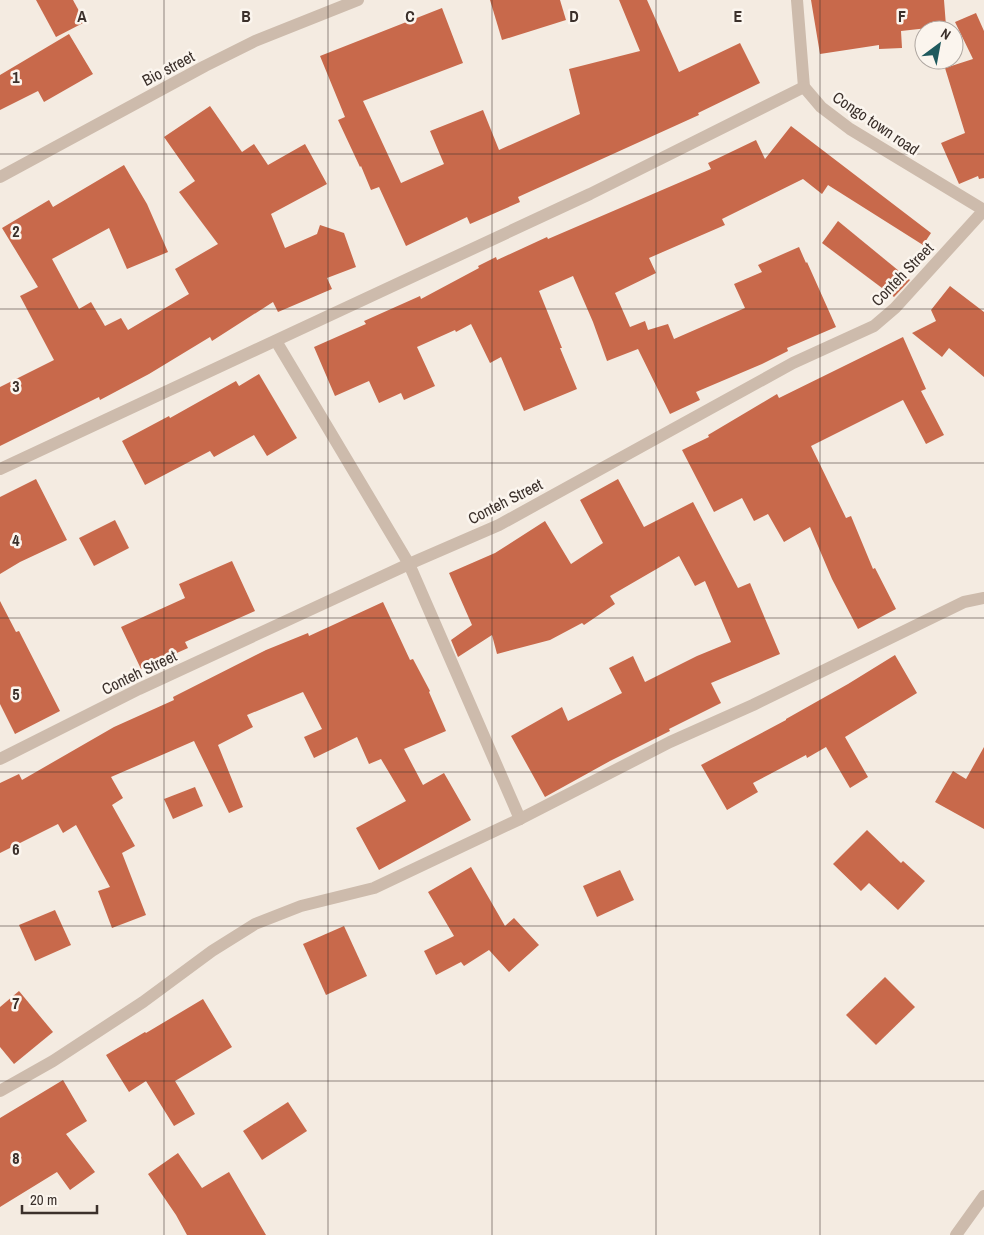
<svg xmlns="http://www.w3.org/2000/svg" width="984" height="1235" font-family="'Archivo Narrow',sans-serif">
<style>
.building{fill:#c8694b}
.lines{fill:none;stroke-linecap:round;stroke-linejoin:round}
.minor{stroke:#cdbbac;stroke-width:12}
.grid{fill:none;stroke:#3b302b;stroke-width:1;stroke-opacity:0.55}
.labels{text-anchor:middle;stroke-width:5;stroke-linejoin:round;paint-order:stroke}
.street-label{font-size:16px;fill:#3b302b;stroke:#fbf5ee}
.grid-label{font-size:16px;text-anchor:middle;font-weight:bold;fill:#3b302b;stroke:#fbf5ee;stroke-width:5;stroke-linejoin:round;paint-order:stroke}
</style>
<rect width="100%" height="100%" fill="#f4ebe1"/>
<!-- building -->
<g class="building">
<polygon points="36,0 73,0 85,22 56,37"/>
<polygon points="490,0 560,0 566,20 502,40"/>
<polygon points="619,0 647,0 679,72 740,43 760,83 698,113 699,115 518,197 520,202 470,224 467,217 406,246 379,187 371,190 361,166 360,167 338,120 345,117 320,56 442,8 463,63 363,101 401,183 444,164 430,131 483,110 499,150 580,114 569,69 640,51"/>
<polygon points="811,0 944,0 946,26 901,31 902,48 879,49 879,45 820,54"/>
<polygon points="976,13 984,31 984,178 979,179 978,176 959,184 941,143 965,133 945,68 973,59 955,22"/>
<polygon points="69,34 93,74 44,102 38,91 0,110 0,75"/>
<polygon points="210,106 242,152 254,144 268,165 305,144 327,184 271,214 285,248 317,234 320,225 344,233 356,267 327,278 332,289 278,312 273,302 212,341 210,337 149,374 100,400 99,397 0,446 0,387 54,360 20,296 38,287 2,228 49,200 53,207 124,165 147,204 168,252 127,269 109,228 52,259 79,309 91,302 105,326 121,318 128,330 189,294 175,269 218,244 179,192 195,181 164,137"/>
<polygon points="791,126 931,233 923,245 828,185 822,194 803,179 722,219 725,225 649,258 656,273 615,293 630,327 645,321 648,330 668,324 674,339 745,308 734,284 762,272 758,265 799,247 806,263 807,262 836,327 787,348 788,351 762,364 696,392 700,400 670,414 638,349 607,361 593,322 573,276 539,291 562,348 560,348 577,389 524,411 501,357 490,363 471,324 456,332 455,330 417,347 435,386 404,400 401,393 379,403 369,381 335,396 314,347 366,324 364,321 420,296 421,299 479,268 478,266 496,257 497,260 547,237 548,239 711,169 708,163 756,140 765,159"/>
<polygon points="838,221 910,280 894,297 822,243"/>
<polygon points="950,286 984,312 984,377 949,348 942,357 912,333 936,321 931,310"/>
<polygon points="903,337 926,389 921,391 944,435 926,444 903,400 811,446 846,518 851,516 873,569 875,568 896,609 858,629 832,579 810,527 784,542 768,514 754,521 742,498 714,512 682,450 709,437 708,435 777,394 779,398"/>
<polygon points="259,374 297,438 267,456 254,435 214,457 210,451 145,485 122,441 169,416 170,418 236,381 239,386"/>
<polygon points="36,479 67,540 20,562 0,574 0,497"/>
<polygon points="618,479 644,527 693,502 738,588 750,583 780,654 711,683 721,703 669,729 670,731 610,761 545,797 511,736 562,707 568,721 622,693 609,668 633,656 645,682 697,656 731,642 705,581 695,586 679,556 610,596 615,604 584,625 582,623 550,640 497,654 492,635 458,657 451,640 472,625 449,573 495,553 545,521 571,564 603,543 580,500"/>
<polygon points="115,520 129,548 94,566 79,538"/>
<polygon points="232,561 255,611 185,642 188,648 141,669 121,627 185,598 179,584"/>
<polygon points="0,601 16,632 19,631 60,711 15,734 0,704"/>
<polygon points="383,602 410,660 413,659 430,691 429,692 446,731 404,749 423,785 444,773 471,820 379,870 356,828 406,801 381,759 369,764 357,737 314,758 304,737 322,729 303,692 247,715 253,727 218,745 243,807 229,813 194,741 111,777 123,798 112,805 135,846 122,853 146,915 112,928 98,891 110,887 76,825 63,833 58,824 0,853 0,783 19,774 22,780 114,727 174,700 173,697 266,650 308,633 309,636"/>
<polygon points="895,655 917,693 845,737 868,777 850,788 826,747 807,758 806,755 753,783 758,792 727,810 701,765 786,720 786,719 848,684"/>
<polygon points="984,747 984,829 935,802 953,771 966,779"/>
<polygon points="195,787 203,806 173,819 164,799"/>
<polygon points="867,830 901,863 903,861 925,881 898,910 869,883 861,891 833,864"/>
<polygon points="471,867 505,926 514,918 539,945 509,972 489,950 464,966 461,962 436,975 424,951 454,936 428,892"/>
<polygon points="620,870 634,900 597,917 583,886"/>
<polygon points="55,910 71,945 35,961 19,925"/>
<polygon points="344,926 367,976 326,995 303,944"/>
<polygon points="885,977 915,1007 876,1045 846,1015"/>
<polygon points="19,991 53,1032 14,1064 0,1047 0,1007"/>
<polygon points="203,999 232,1047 175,1081 195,1114 174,1126 146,1081 129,1092 106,1055 145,1032 146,1033"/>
<polygon points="63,1080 87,1121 66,1134 95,1172 70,1190 57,1172 0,1207 0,1118"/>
<polygon points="288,1102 307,1131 262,1160 243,1131"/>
<polygon points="178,1153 202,1188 229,1172 266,1235 187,1235 176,1215 148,1174"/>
</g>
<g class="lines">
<!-- minor -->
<g class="minor">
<polyline points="797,0 804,87 821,107 850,129 984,210"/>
<polyline points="0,177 205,66 255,41 358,0"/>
<polyline points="276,341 409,564 520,819"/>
<polyline points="0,469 590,194 804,87"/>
<polyline points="0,759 139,689 409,564 499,525 793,363 874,326 895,308 984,210"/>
<polyline points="0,1091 53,1061 143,1002 212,951 255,924 301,906 374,888 520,819 670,742 753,705 964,602 984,598"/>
<polyline points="956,1235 984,1196"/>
</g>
</g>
<!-- grid -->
<path class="grid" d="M164,0V1235M328,0V1235M492,0V1235M656,0V1235M820,0V1235M0,154H984M0,309H984M0,463H984M0,618H984M0,772H984M0,926H984M0,1081H984"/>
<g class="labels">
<!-- street labels -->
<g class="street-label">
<text transform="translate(168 68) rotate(-28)" y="6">Bio street</text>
<text transform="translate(876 123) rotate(34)" y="6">Congo town road</text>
<text transform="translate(902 274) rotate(-46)" y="6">Conteh Street</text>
<text transform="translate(505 501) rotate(-27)" y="6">Conteh Street</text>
<text transform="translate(139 672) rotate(-26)" y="6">Conteh Street</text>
</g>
</g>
<g class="grid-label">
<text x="82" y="22">A</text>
<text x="246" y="22">B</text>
<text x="410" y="22">C</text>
<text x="574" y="22">D</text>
<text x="738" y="22">E</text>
<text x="902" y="22">F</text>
<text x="16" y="83">1</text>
<text x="16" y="237">2</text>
<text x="16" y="392">3</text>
<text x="16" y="546">4</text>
<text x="16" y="700">5</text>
<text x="16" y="855">6</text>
<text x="16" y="1009">7</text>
<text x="16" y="1164">8</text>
</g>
<!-- north arrow -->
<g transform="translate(939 45) rotate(32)"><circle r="24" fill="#fbf5ee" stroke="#aea6a0"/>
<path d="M0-4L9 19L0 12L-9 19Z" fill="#1f5a5e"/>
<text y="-8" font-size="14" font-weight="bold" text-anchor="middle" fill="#3b302b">N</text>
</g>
<!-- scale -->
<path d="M22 1205v8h75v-8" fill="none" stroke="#3b302b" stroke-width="2.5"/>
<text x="30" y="1205" font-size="15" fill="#3b302b" stroke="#fbf5ee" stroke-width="4" paint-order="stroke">20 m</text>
</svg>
